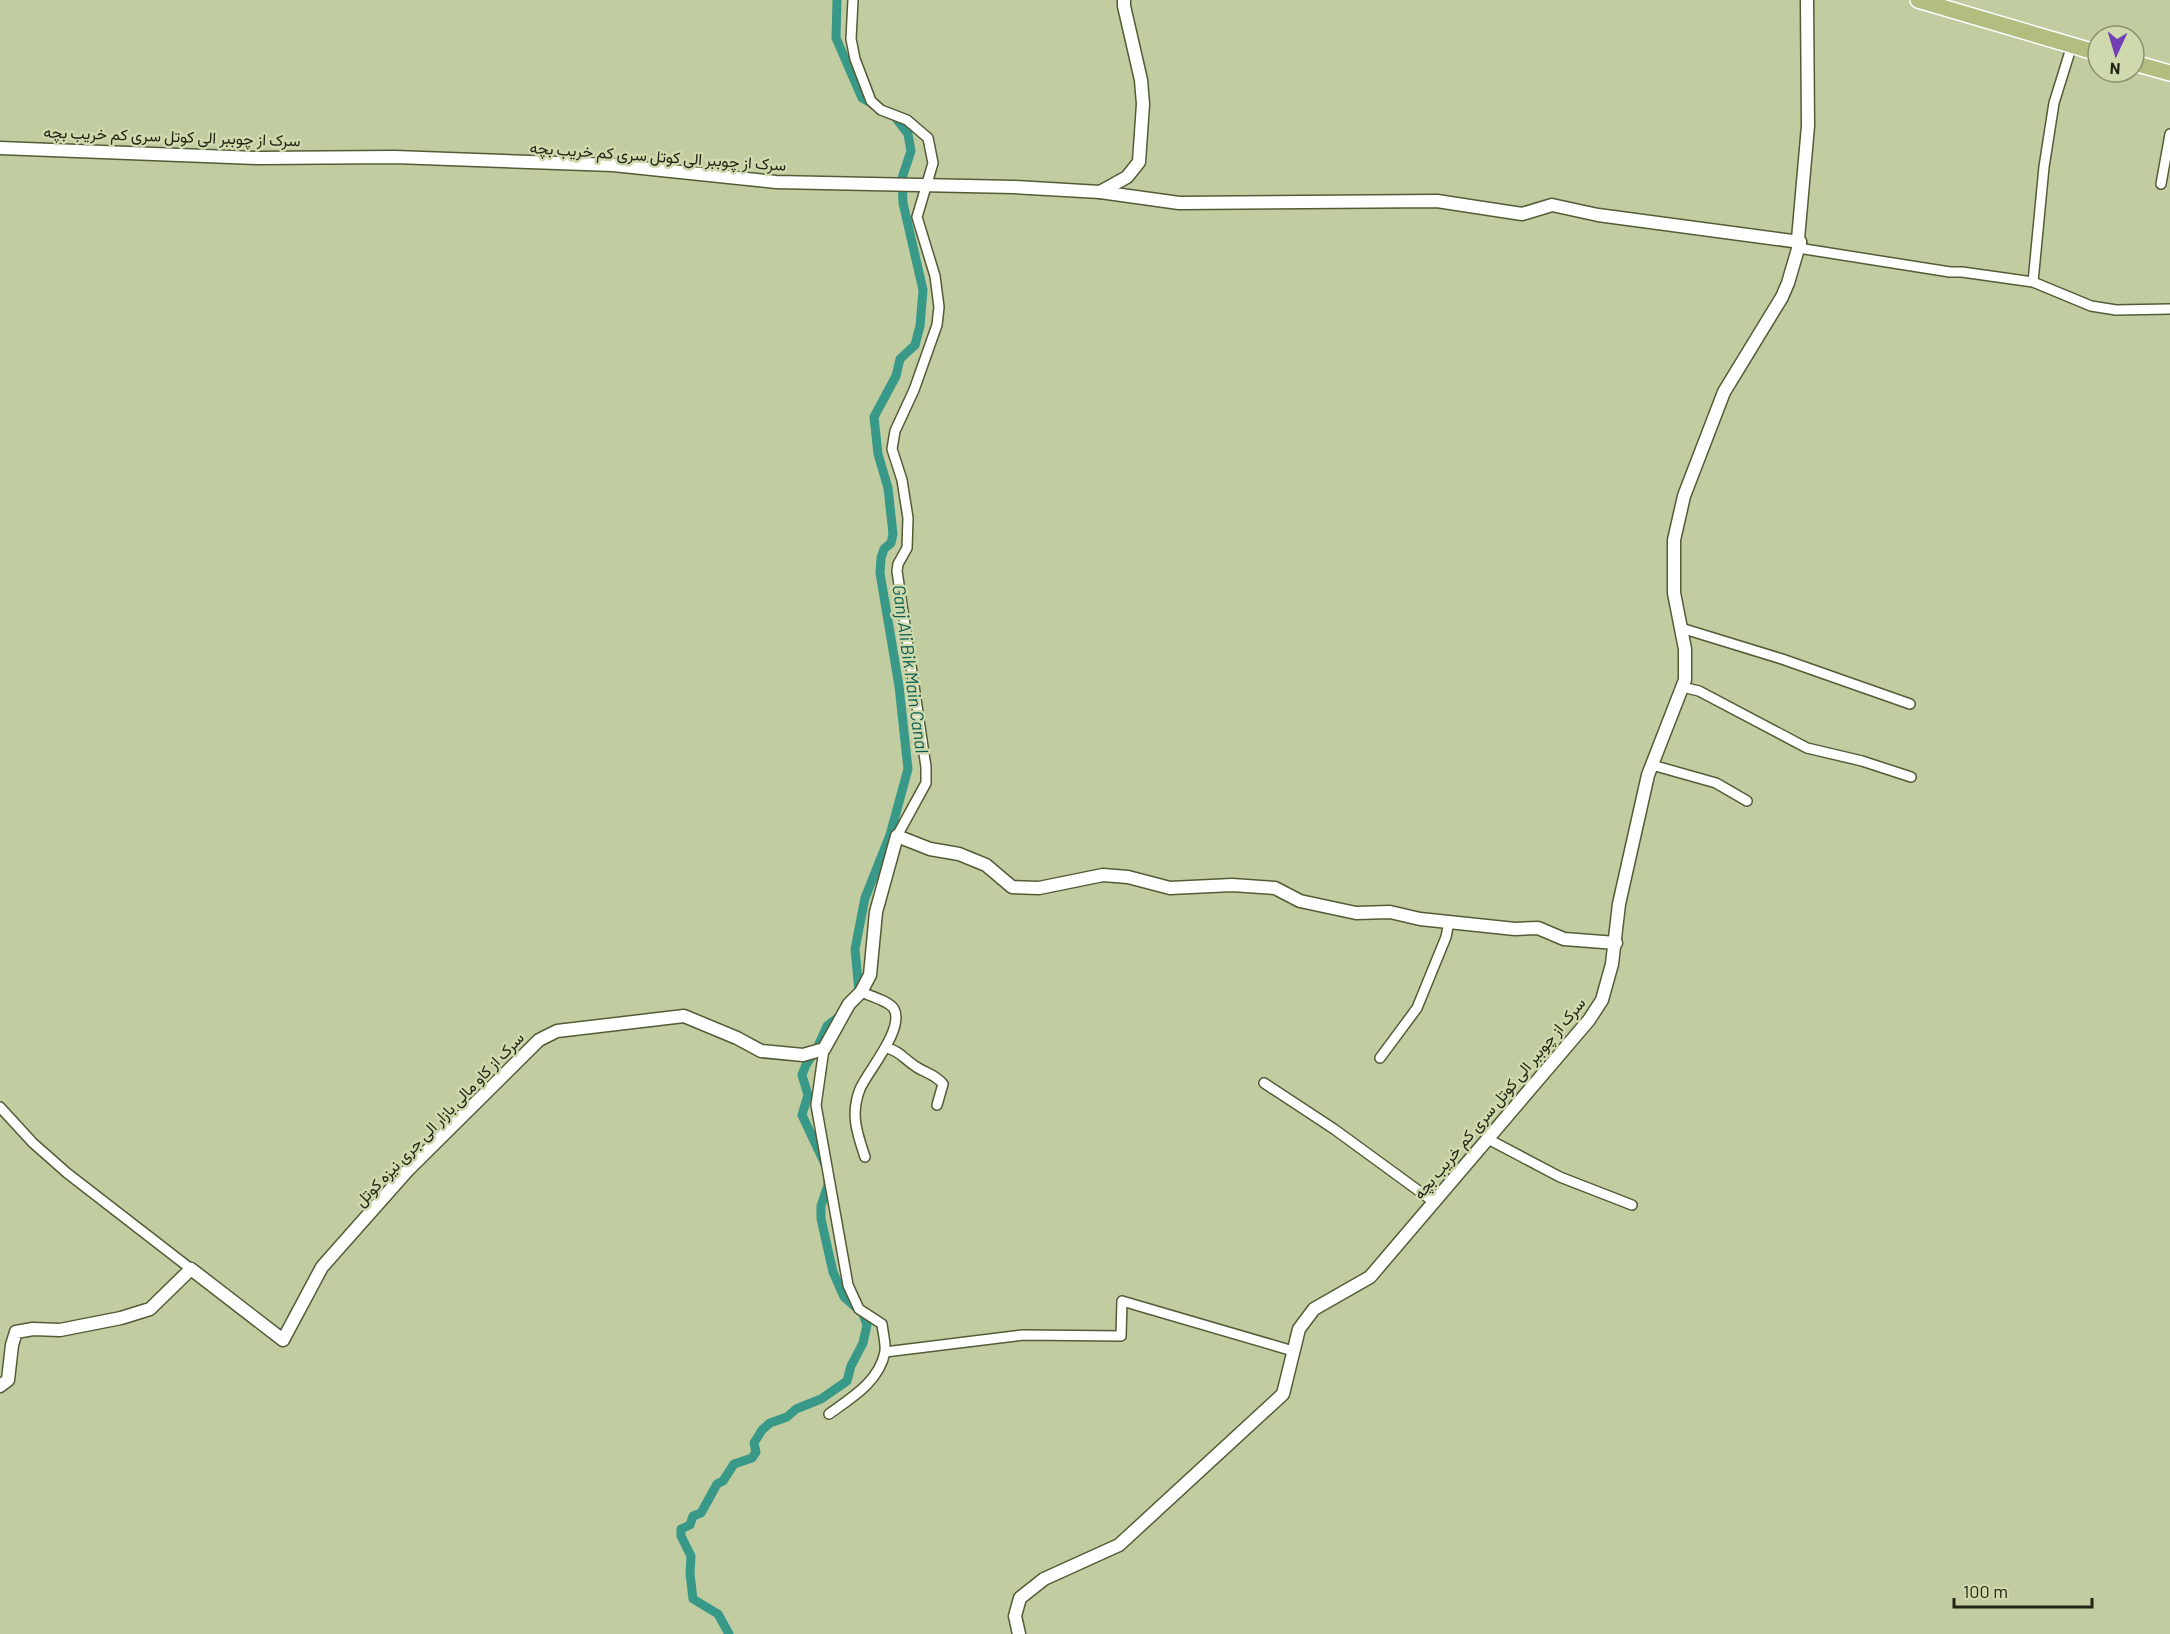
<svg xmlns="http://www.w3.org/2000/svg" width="2170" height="1634" font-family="Barlow,Vazirmatn,sans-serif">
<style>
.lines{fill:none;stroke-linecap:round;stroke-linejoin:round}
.canal{stroke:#389988;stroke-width:9}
.minor-casing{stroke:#535c35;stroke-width:12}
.tertiary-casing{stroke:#535c35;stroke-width:15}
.primary-casing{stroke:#fff;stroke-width:18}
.minor{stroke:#fff;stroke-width:9}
.tertiary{stroke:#fff;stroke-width:12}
.primary{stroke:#b2bd80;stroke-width:15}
.labels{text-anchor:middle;stroke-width:5;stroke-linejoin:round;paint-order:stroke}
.street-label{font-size:16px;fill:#222615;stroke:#ced9ad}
.water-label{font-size:18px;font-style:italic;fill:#0d5d51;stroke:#ced9ad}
</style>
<rect width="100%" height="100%" fill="#c1cca0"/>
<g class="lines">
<!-- canal -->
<g class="canal">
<polyline points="837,0 836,38 862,98 877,106"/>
<polyline points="857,995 859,991 855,949 865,898 890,835 908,769 899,686 880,573 881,558 884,549 891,543 893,534 888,488 878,454 874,417 896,376 900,359 915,345 920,326 923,290 903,203 902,178 911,151 908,134 892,113"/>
<polyline points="824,1162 802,1115 808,1095 802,1075 806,1065 818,1046 827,1026 841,1015"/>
<polyline points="729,1634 718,1614 693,1599 690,1574 691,1556 681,1536 681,1529 690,1525 693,1516 701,1513 717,1484 723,1481 734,1464 752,1458 756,1452 754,1443 762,1430 770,1423 787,1417 796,1409 821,1399 847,1381 851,1366 863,1343 867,1325 863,1314 844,1297 833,1272 821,1219 821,1206 828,1185 828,1178"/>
</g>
<!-- minor casing -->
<g class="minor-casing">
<g id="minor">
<polyline points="853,0 851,39 855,59 871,101 881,110 907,120 928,138 933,163 917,217 935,276 939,307 937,325 914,390 895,431 892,449 902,480 908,518 907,548 898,564 897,571 926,767 926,783 897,836"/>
<polyline points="2161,184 2170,134"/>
<polyline points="1798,248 1950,272 1962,272 2033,282 2091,306 2116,310 2170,309"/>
<polyline points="2033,282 2044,167 2054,103 2072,45"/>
<polyline points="1681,628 1782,659 1910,704"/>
<polyline points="1682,687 1699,691 1807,748 1862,761 1911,777"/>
<polyline points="1652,765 1716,783 1747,801"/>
<path d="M861,992C870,996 889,1001 894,1009C905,1029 867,1072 860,1089C850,1114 857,1133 865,1157"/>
<path d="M887,1048C900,1051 904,1059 915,1066C925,1073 935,1074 943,1084L937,1105"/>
<path d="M824,1049L816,1105L848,1285L859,1309L882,1324C883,1333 886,1344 885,1352C879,1382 851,1398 829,1414"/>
<polyline points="1380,1058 1417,1008 1446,937 1449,922"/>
<polyline points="1264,1083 1334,1129 1434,1202"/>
<polyline points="0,1107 33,1143 67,1173 191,1269"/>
<polyline points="1488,1139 1560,1177 1632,1205"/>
<polyline points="885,1352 1023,1335 1121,1336 1122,1301 1293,1351"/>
</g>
</g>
<!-- tertiary casing -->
<g class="tertiary-casing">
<g id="tertiary">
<polyline points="0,148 259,158 395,157 613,165 776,182 1014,187 1100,192 1127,177 1139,162 1143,104 1141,80 1124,6 1124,0"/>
<polyline points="1100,192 1179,203 1437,201 1522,214 1552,205 1598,215 1800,242"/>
<polyline points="0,1386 8,1380 12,1345 16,1332 33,1329 60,1330 121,1318 150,1309 191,1269 283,1340 322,1267 407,1171 539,1040 557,1031 684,1016 737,1038 761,1051 803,1055 824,1049 849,1004 861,992 870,975 876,912 897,836 930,849 959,854 986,865 1012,887 1039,888 1103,875 1128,877 1170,888 1232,885 1275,888 1300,901 1356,913 1390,912 1420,919 1515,929 1538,928 1564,939 1616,943"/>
<polyline points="1019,1634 1015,1616 1020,1598 1044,1579 1119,1545 1283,1394 1299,1329 1314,1309 1370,1277 1589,1020 1602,1000 1612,964 1619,904 1648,775 1685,680 1685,649 1674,593 1674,540 1684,496 1724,392 1782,297 1788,283 1800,242 1798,239 1808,126 1807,0"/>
</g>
</g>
<!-- primary casing -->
<g class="primary-casing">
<g id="primary">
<polyline points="1918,0 2098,53"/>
<polyline points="2134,63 2170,73"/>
</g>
</g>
<!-- minor -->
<use href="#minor" class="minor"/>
<!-- tertiary -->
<use href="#tertiary" class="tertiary"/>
<!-- primary -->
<use href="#primary" class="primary"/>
</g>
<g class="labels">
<!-- street labels -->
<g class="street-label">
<text transform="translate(172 136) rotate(2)" y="6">سرک از چوببر الی کوتل سری کم خریب بچه</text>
<text transform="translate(658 156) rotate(4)" y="6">سرک از چوببر الی کوتل سری کم خریب بچه</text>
<text transform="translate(1499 1098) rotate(-50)" y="6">سرک از چوببر الی کوتل سری کم خریب بچه</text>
<text transform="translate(439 1119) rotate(-46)" y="6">سرک از کاو مالی بازار الی جری نیزه کوتل</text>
</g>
<!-- water labels -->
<g class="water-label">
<text transform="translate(910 669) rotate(82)" y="6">Ganj Ali Bik Main Canal</text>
</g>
</g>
<!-- north arrow -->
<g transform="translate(2116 54) rotate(184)"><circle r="28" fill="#ced9ad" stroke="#899170" stroke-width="1.5"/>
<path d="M0-4.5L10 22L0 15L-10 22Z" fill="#723fb6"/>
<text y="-9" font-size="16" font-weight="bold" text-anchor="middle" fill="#222615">N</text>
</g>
<!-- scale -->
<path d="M1954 1598v9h138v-9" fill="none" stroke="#222615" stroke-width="3"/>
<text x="1963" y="1598" font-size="18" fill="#222615" stroke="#ced9ad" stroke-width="4.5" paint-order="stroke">100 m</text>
</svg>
